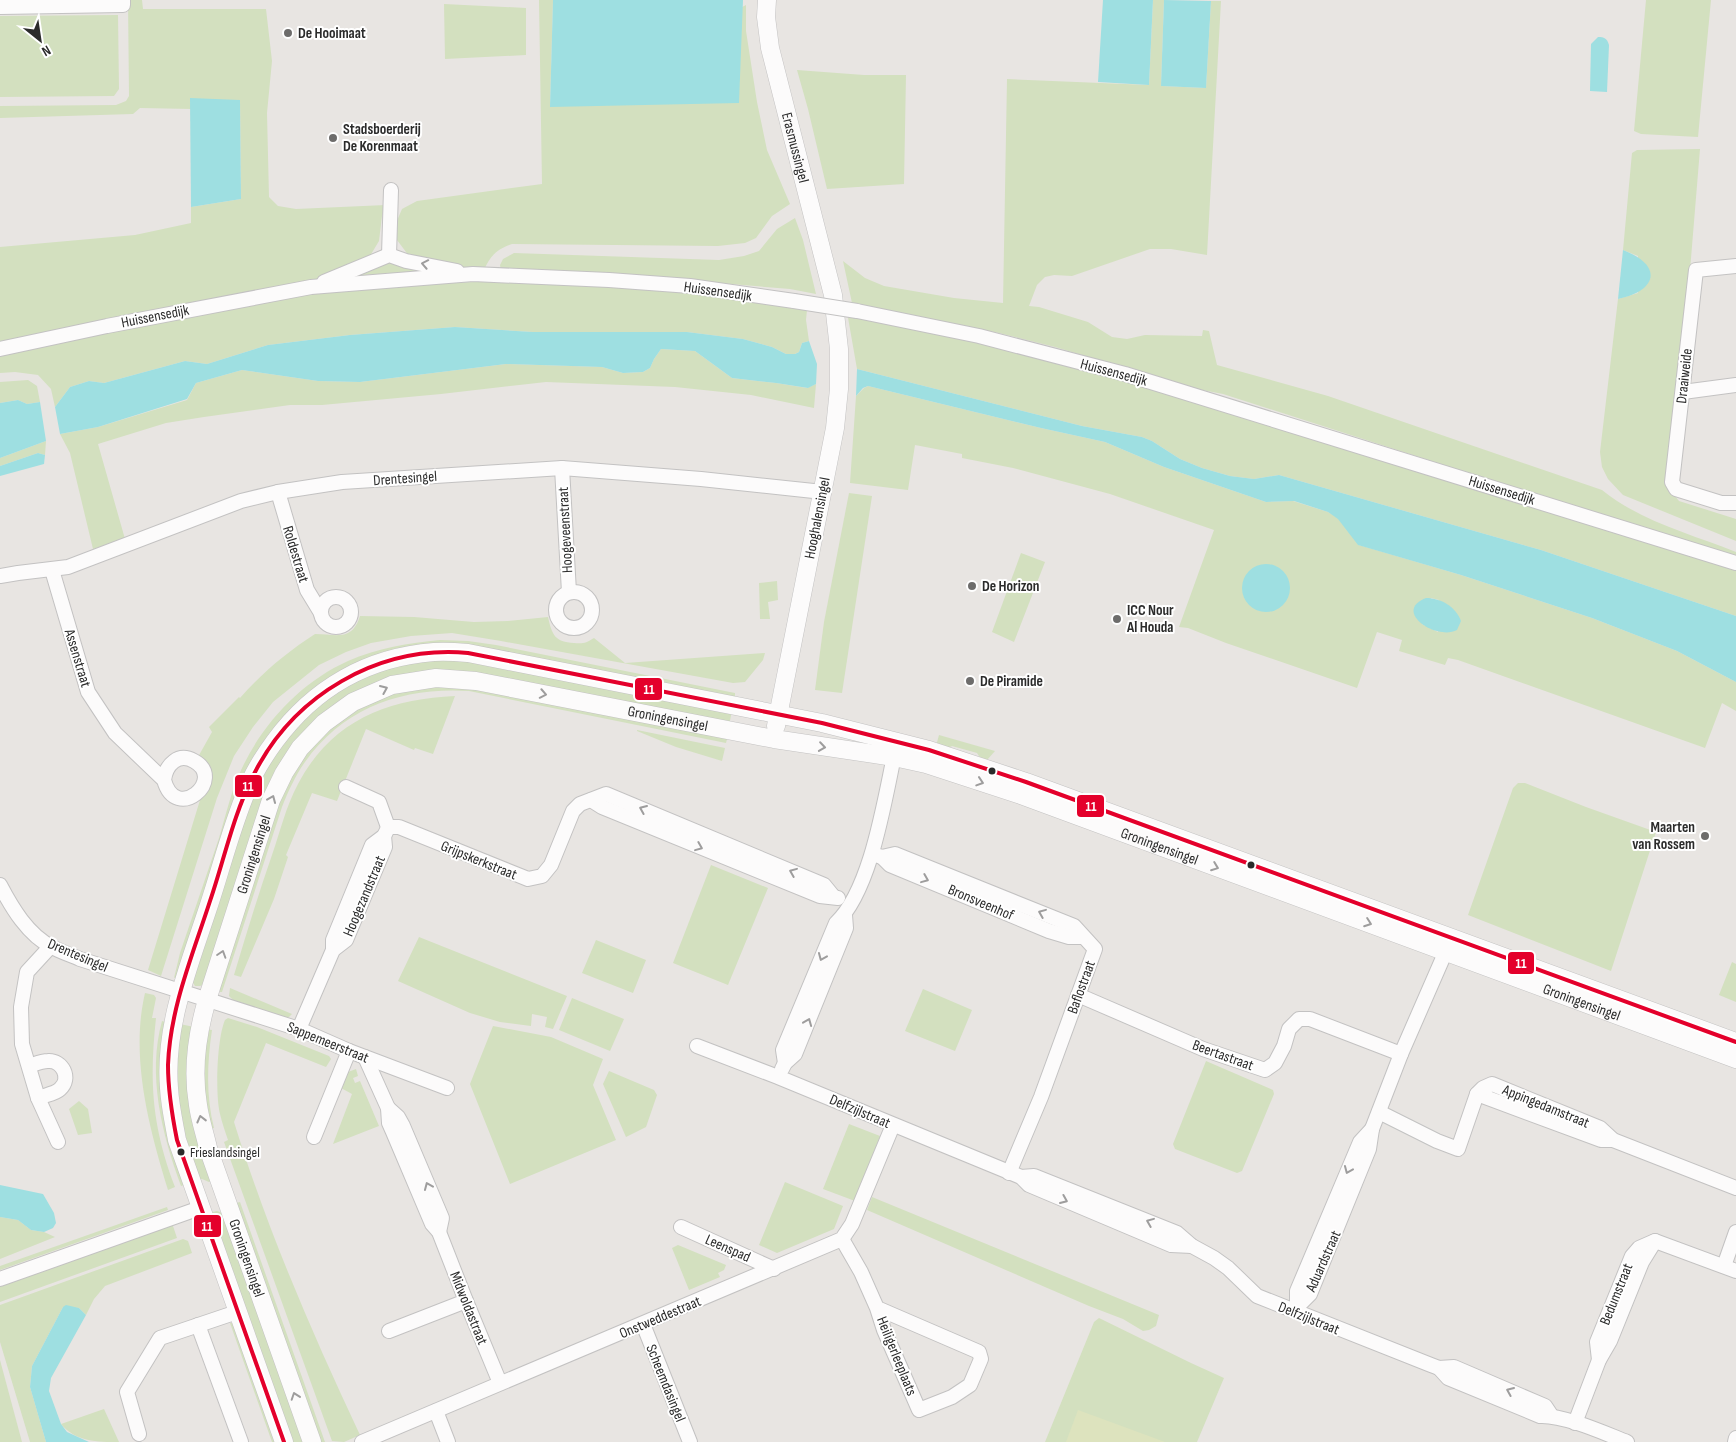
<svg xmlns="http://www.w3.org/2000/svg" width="1736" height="1442" font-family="'Sofia Sans Condensed',sans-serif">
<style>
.green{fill:#d3e0bf;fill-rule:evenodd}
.pitch{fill:#dde3be}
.water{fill:#9edfe1}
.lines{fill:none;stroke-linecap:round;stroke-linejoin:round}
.minor-casing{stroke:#c3c2c2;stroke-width:16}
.tertiary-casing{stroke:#c3c2c2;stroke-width:19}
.minor{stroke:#fcfbfb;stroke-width:14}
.tertiary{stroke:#fcfbfb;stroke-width:18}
.minor-bridge-casing{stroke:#c3c2c2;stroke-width:16;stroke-linecap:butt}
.minor-bridge{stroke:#fcfbfb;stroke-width:14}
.bus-1-casing{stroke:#fff;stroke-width:8}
.bus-1{stroke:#e4002b;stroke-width:4}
.oneway{stroke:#9e9d9d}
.poi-dot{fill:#6d6c6b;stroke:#fff;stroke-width:2}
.bus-dot{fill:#2b2b2b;stroke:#fff;stroke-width:2}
.labels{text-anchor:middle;stroke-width:4;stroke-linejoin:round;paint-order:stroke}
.bus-label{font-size:14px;fill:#2b2b2b;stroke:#fff;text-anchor:start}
.poi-label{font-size:15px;font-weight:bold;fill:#2b2b2b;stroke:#fff;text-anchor:start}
.street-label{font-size:15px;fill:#2b2b2b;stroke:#fff}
.line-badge{stroke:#fff;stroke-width:2}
.badge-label{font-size:14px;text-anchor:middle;font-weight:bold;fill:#fff}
</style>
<rect width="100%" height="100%" fill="#e8e5e2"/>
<!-- green -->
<g class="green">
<polygon points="128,0 142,0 143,9 266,9 272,61 267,113 269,197 278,206 296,209 386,205 382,216 379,241 370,256 320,279 0,342 0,247 135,235 191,223 191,207 241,199 240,100 190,102 192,109 140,108 133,114 0,118 0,106 116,105 126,101 129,96"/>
<path d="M539,0H553L550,107L746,5V31L757,102L767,150L790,204L772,216L756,238L745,243L718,246L512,244C497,249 490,256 484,270H468L409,256L397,240L396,223L402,209L417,201L542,184Z"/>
<path d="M1153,0H1164L1161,86L1206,88L1211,1H1221L1207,255L1171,249H1150L1072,276L1054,275L1045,277L1037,285L1029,306L1039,307L1088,322L1112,337L1127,339L1145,335L1202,336L1203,330L1209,331L1217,365L1328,396L1602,490C1640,521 1691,534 1736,552V559L1223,394L1197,389L1055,347L999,333L852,303L843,261L865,278L884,286L954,298L1003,303L1007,79L1149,85Z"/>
<polygon points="1646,0 1711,0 1698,137 1641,134 1634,131"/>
<polygon points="444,4 526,8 526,55 445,59"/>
<polygon points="118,15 119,89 114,96 0,97 0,16"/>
<polygon points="797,70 864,75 906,75 904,184 827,189 808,109"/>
<polygon points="1700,149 1672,489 1675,496 1679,501 1736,519 1736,541 1623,495 1608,479 1602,467 1600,452 1618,299 1638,293 1638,256 1623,250 1632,153 1637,150"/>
<polygon points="795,218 803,240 816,294 790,289 610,274 501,270 500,265 503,259 514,253 719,260 744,256 759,251 777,229"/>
<polygon points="391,259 443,270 347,276"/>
<polygon points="501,281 679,288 807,310 806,320 809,341 802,343 799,352 795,354 786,354 772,347 743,339 687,332 533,332 455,327 350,335 268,345 207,364 185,361 104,383 89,381 70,387 55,407 51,389 38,375 15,372 0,373 0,355 179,312 365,286"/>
<polygon points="847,312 1134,379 1736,568 1736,616 1541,550 1279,475 1254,479 1230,476 1202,468 1180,459 1152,441 1142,437 1082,426 857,369"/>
<polygon points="661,349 695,351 732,378 776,383 807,388 816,384 814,408 751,395 675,387 546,382 441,394 322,405 290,405 204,417 166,423 98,444 125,539 93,549 70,453 60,434 98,427 187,400 196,383 242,370 318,381 360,382 506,364 602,367 623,373 643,372 650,368 654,359"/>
<polygon points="28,380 37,386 40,402 27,404 18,400 0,403 0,382"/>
<path d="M868,386L1041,428L1105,442L1164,467L1266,502L1293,501L1328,512L1338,518L1359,545L1461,575L1592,618L1677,651L1736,682V711L1722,703L1705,748L1458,660L1448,658L1445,665L1399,651L1402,640L1377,632L1357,688L1226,643L1188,628L1179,627L1214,530L1110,494L1013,468L962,458V454L915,445L908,490L850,483L856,396L864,388ZM1431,598L1439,600L1438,632L1422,624Z"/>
<polygon points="46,441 45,455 38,453 0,466 0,458"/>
<polygon points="849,493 872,496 842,693 815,690 824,622"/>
<polygon points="1021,553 1045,562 1014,642 992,632"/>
<polygon points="777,581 778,600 768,602 770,619 760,619 759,583"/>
<path d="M360,616L414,617L474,622L508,621L548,617C552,635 555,642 574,643C583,644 586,643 594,638L625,663L765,653L763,660L745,682L733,683L501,641L452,633L411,636L371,643L346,652L319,665L273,702L253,727L234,756L217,798L161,976L148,970L200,800C219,784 209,774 198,757L212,732L209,727L239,697L240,698C262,673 287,652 315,634C336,634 352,642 360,616Z"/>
<path d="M440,640L468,641L496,645L735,693V699L521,658L398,652L272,733L180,976L174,978L180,953C193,915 206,876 219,838C225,818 230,796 238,777C259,727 299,683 348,661C377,648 409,643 440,640Z"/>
<polygon points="445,657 732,710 729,726 409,677 296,745 205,984 200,986 195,986 192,981 250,792 299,716 375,669"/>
<path d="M452,683L728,735L726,743L469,691C403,687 344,707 305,762C295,776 288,792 282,807L222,992H220L218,987L274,806L290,772L330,725L387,692Z"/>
<path d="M455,696L433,754L415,748L414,750L366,729L337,801L312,793L286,855L288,857L274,899L241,977L234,975C246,935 258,895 272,855C280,832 286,806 298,784C331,721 387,699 455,696Z"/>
<polygon points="637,730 725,748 722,761 676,747 637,731"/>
<polygon points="939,735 995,751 987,760 981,759 977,753 952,746 945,750 936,746"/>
<polygon points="1518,783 1525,783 1586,807 1656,832 1611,971 1468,915 1513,788"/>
<polygon points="711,865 768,888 728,985 673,963"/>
<polygon points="419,937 567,996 553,1029 545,1027 547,1017 532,1014 531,1026 500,1022 470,1013 398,981"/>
<polygon points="596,940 646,960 633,993 582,973"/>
<polygon points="1732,962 1736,964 1736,1002 1719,995"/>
<polygon points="230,988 292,1014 289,1017 286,1017 233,1000 229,996"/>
<polygon points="923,989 972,1010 955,1051 905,1031"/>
<path d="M145,993L154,995L156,998L152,1018H156C149,1082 152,1127 175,1187L168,1190C149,1128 130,1057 145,993Z"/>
<polygon points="572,998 624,1019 610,1051 559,1030"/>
<path d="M228,1018L257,1027L329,1056L331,1059L326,1067L266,1043L234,1122C267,1229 312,1333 360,1435L344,1442L332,1441L224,1142L228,1140C225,1131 222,1123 220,1114C215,1094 217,1038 225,1020Z"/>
<path d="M162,1021L169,1023L188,1184L181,1186C162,1135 147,1075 162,1021Z"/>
<polygon points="180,1024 194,1027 213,1180 209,1182 202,1179 196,1181 185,1149 174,1074"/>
<polygon points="493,1026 551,1037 603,1059 593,1085 616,1140 510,1184 470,1084"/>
<path d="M205,1029L212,1030C207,1063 206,1096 214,1128L208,1130L201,1091Z"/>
<polygon points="1206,1061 1273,1090 1274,1094 1242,1171 1237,1173 1175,1149 1173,1144"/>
<polygon points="356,1069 358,1076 353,1078 355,1083 360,1081 379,1126 333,1144 352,1094 341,1088 348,1072"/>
<polygon points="609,1071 654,1090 657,1095 646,1127 626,1137 603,1084"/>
<polygon points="79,1101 88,1109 92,1133 78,1135 69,1109"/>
<polygon points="849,1124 880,1136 855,1201 823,1189"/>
<polygon points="785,1182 843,1206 834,1229 777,1253 759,1245"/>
<polygon points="872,1197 1159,1315 1156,1326 1149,1330 1143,1331 1123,1319 1089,1306 867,1210"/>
<polygon points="240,1202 325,1442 319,1442 233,1204"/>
<polygon points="167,1207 168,1210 0,1270 0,1266"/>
<polygon points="217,1211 222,1213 308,1442 288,1442 209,1213"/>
<polygon points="0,1217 18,1220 31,1230 44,1232 55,1237 0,1259"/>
<polygon points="172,1223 177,1238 0,1302 0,1284"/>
<polygon points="183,1239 188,1241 192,1253 105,1286 94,1299 86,1315 79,1308 63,1307 32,1366 30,1387 46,1442 30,1442 0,1342 0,1305"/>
<polygon points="678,1245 726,1265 724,1270 718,1273 720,1277 689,1290 672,1248"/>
<polygon points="1099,1318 1191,1363 1224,1378 1197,1442 1045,1442 1094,1322"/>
<polygon points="230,1323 235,1323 279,1442 272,1442"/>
<polygon points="0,1360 22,1442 0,1442"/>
<path d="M104,1409L119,1442C97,1442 76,1442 61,1424Z"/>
</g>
<!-- pitch -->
<polygon class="pitch" points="1078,1410 1165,1442 1066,1442"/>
<!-- water -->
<g class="water">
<polygon points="553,0 743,0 739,103 550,107"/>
<polygon points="1103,0 1153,0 1149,85 1098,82"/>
<polygon points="1164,0 1211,1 1206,88 1161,86"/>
<path d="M1598,37C1604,37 1607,38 1609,45L1607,92L1590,91L1591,44Z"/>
<polygon points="190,98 240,100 241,199 191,207"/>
<path d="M1623,250C1663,265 1658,291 1618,299Z"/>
<polygon points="455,327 533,332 687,332 743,339 772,347 786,354 795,354 799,352 802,343 809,341 817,364 816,384 808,388 776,383 732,378 695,351 661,349 654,359 650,368 643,372 623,373 602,367 506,364 360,382 318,381 242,370 196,383 187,399 98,427 60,434 55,407 70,387 89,381 104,383 185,361 207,364 268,345 350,335"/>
<polygon points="857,369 1082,426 1142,437 1152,441 1180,459 1202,468 1230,476 1254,479 1279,475 1541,550 1736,616 1736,682 1677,651 1592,618 1461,575 1358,545 1338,519 1328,512 1294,501 1266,502 1164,467 1105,442 1041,428 868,386 863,388 856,396"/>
<polygon points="18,400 27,404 40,402 46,441 0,458 0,403"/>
<polygon points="38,453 45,455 44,464 0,476 0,466"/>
<circle cx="1266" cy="588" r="24"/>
<path d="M1426,598C1441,598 1456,607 1461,621L1457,630C1436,641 1392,611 1426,598Z"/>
<polygon points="0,1185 43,1194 54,1213 56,1223 53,1228 44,1232 31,1230 18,1220 0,1217"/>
<polygon points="66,1305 79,1308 86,1315 51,1378 49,1391 61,1424 67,1432 89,1442 46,1442 30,1387 32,1366 63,1307"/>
</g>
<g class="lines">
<!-- minor casing -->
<g class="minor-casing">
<g id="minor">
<polyline points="0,7 123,5 123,0"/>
<polyline points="389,255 391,190"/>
<polyline points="1736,266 1696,270 1672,482 1676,489 1721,503 1736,503"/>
<polyline points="324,282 389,255 406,261 457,271"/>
<polyline points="857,311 979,336 1125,374 1736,563"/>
<polyline points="0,349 107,326 311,287 473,274 609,280 690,286 794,301"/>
<polyline points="1683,392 1736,385"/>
<polyline points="562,468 569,592"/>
<polyline points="278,492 307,590 321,613"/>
<path d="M52,570L88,692L115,733L164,780C176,824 227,779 194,761C178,752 166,765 164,780"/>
<polyline points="0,576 18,573 68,567 241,501 278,492 342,482 562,468 701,479 823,492"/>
<circle cx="574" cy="610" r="18"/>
<circle cx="336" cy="612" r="15"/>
<polyline points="346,787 379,802 388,827 399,827 528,879 542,876 551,865 573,811 580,804 606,794 824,885 833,896"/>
<polyline points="591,800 602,807 820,896 838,898"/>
<polyline points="872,854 882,857 895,854 1074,926 1095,949 1041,1097 1009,1173"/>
<polyline points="882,857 890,865 1049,931 1069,937 1083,937"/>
<path d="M0,885C12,908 28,935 52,947C61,952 71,955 80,959L299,1029L349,1051L447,1088"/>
<polyline points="50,947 27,972 21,1007 22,1044 38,1098 58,1142"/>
<polyline points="333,950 333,940 372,845 384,836 387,830"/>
<polyline points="1078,995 1203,1049 1265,1070 1275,1063 1284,1046 1289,1029 1299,1019 1310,1019 1401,1054"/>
<polyline points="299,1029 333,950 346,940 385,847 384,836"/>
<polyline points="697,1046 778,1077 1021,1177 1029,1185 1171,1245 1192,1246"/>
<polyline points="365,1057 388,1108 389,1123 393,1132 432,1224 439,1232 466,1301 500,1383"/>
<path d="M785,1063L783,1050L836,923C872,889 885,796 896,747"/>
<path d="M29,1066C35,1064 42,1061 48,1061C62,1060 72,1078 60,1089C55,1094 45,1095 38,1098"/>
<polyline points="782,1069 785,1063 795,1054 846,928 845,915"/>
<polyline points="1477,1094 1601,1140 1613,1140"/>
<polyline points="388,1108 398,1117 403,1126 442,1218 439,1232"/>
<polyline points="1379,1112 1437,1141 1458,1149 1477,1094 1483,1088 1492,1084 1600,1128 1613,1140 1736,1188"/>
<polyline points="314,1137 349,1051"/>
<polyline points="1021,1177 1034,1176 1177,1233 1192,1246 1214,1258 1228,1268 1257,1296 1431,1365 1439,1368 1454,1367 1545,1406 1551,1415"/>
<polyline points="681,1227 774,1269"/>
<polyline points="842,1239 861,1272 877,1308 979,1352 981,1359 970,1385 952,1397 919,1410 884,1330 877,1308"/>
<polyline points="1724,1266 1736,1232"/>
<polyline points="0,1279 200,1208"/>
<polyline points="1298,1306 1310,1294 1369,1149 1372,1129 1401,1054 1449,944"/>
<polyline points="1297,1310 1297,1291 1360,1142 1372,1129"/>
<polyline points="643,1324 690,1442"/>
<polyline points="198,1325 241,1442"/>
<polyline points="389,1331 466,1301"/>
<polyline points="1599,1360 1597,1342 1632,1256 1639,1248 1655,1241 1736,1271"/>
<path d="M1439,1368L1448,1378L1540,1416C1564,1415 1604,1433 1627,1442"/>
<polyline points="436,1411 448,1442"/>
<polyline points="1575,1423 1599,1360 1610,1341 1642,1262 1655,1241"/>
<polyline points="139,1434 127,1392 160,1338 237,1312"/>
<polyline points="362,1442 842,1239 852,1224 893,1125"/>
<polyline points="1735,1442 1736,1438"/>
</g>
</g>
<!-- tertiary casing -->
<g class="tertiary-casing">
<g id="tertiary">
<path id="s1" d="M767,0L766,17L770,48L833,295L839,349V389L835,428L776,726"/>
<path d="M284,1442L177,1140C174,1123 170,1106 169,1088C164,1026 189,966 208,908C221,869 231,828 247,790C253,773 264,756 275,741C314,688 368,657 434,652C445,651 457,652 468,653L822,723L929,750L1026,782L1736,1042"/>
<path id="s2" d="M312,1442L208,1148C205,1134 200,1120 198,1105C192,1070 197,1034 207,1000L271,800L284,773L300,748L324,723L353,702L392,685L436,678L476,681L774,739L894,757L926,764L1021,795L1736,1059"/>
</g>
</g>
<!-- minor -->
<use href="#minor" class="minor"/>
<!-- tertiary -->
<use href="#tertiary" class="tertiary"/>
<!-- minor-bridge casing -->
<g class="minor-bridge-casing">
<polyline id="minor-bridge" points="794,301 857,311"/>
</g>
<!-- minor-bridge -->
<use href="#minor-bridge" class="minor-bridge"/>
<!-- bus-1 casing -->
<g class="bus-1-casing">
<path id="bus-1" d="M284,1442L177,1140C172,1115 168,1091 168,1065C170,1008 193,954 210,901C224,860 233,816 253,776C293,695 378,645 468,653L822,723L929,750L1026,782L1736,1042"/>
</g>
<!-- bus-1 -->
<use href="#bus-1" class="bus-1"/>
</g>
<!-- one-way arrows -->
<defs><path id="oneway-chevron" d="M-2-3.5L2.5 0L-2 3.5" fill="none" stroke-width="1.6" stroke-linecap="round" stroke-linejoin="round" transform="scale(1.25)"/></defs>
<g class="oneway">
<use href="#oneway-chevron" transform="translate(425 264) rotate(-169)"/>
<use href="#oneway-chevron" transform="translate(384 689) rotate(-23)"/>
<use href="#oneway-chevron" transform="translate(543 694) rotate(11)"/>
<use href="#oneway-chevron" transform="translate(822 747) rotate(8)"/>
<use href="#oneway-chevron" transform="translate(980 782) rotate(18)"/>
<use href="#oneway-chevron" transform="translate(272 799) rotate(-67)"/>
<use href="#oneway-chevron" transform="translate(643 809) rotate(-157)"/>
<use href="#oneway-chevron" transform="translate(699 847) rotate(22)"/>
<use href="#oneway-chevron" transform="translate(1215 867) rotate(21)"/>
<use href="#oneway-chevron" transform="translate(793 872) rotate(-158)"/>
<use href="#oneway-chevron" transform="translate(925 879) rotate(22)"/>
<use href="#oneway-chevron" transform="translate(1042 913) rotate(-158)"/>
<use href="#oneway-chevron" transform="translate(1368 923) rotate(20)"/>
<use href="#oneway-chevron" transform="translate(222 954) rotate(-72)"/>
<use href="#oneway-chevron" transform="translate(822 957) rotate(113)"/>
<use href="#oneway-chevron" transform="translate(808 1022) rotate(-68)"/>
<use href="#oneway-chevron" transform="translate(201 1119) rotate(-104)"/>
<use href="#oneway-chevron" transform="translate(1348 1170) rotate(113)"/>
<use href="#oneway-chevron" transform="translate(428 1186) rotate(-113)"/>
<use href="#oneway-chevron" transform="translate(1064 1200) rotate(23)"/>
<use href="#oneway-chevron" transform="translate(1150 1222) rotate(-158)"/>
<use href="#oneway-chevron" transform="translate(1510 1391) rotate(-157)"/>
<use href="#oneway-chevron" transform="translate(295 1396) rotate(-109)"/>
</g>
<!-- markers -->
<g class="poi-dot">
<circle cx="288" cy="33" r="5"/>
<circle cx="333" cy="138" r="5"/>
<circle cx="972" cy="586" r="5"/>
<circle cx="1117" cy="619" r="5"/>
<circle cx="970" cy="681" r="5"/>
<circle cx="1705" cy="836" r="5"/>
</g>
<g class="bus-dot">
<circle cx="992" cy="771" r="4.5"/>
<circle cx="1251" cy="865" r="4.5"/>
<circle cx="181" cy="1152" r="4.5"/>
</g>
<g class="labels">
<!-- bus labels -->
<g class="bus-label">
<text x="190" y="1157">Frieslandsingel</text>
</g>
<!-- poi labels -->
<g class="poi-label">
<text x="298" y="38">De Hooimaat</text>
<text x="343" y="134">Stadsboerderij<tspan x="343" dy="17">De Korenmaat</tspan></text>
<text x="982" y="591">De Horizon</text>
<text x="1127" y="615">ICC Nour<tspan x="1127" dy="17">Al Houda</tspan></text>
<text x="980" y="686">De Piramide</text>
<text x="1695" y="832" text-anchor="end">Maarten<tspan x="1695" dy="17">van Rossem</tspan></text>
</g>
<!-- street labels -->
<g class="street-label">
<text dy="5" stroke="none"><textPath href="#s1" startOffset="151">Erasmussingel</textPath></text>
<text transform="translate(718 291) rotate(8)" y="5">Huissensedijk</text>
<text transform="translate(155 316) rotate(-11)" y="5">Huissensedijk</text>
<text transform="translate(1114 372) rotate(15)" y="5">Huissensedijk</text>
<text transform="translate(1684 376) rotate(-84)" y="5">Draaiweide</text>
<text transform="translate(405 478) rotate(-4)" y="5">Drentesingel</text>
<text transform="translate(1502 490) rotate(17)" y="5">Huissensedijk</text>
<text transform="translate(817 518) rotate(-79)" y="5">Hooghalensingel</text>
<text transform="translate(565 530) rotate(-93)" y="5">Hoogeveenstraat</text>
<text transform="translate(296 554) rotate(73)" y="5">Roldestraat</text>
<text transform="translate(78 658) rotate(73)" y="5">Assenstraat</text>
<text dy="5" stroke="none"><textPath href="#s2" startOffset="1125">Groningensingel</textPath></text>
<text dy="5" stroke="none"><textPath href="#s2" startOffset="1635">Groningensingel</textPath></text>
<text dy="5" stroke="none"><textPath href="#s2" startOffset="615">Groningensingel</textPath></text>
<text transform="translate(479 860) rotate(22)" y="5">Grijpskerkstraat</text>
<text transform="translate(364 896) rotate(-67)" y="5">Hoogezandstraat</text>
<text transform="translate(981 902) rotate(23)" y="5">Bronsveenhof</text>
<text transform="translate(78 955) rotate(23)" y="5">Drentesingel</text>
<text transform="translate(1081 987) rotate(-70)" y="5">Baflostraat</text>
<text dy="5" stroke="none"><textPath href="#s2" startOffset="2085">Groningensingel</textPath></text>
<text transform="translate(328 1042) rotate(22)" y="5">Sappemeerstraat</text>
<text transform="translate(1223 1055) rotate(20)" y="5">Beertastraat</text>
<text transform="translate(1546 1106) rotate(22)" y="5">Appingedamstraat</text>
<text transform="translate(860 1111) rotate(23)" y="5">Delfzijlstraat</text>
<text transform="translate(728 1248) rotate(24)" y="5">Leenspad</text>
<text transform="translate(247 1258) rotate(71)" y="5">Groningensingel</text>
<text transform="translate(1323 1261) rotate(-66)" y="5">Aduardstraat</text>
<text transform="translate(1616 1294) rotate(-68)" y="5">Bedumstraat</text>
<text transform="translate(469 1308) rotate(68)" y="5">Midwoldastraat</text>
<text transform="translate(660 1317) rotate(-23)" y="5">Onstweddestraat</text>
<text transform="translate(1309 1318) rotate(22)" y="5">Delfzijlstraat</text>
<text transform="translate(897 1356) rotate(68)" y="5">Heiligerleeplaats</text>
<text transform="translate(666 1383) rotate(68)" y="5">Scheemdasingel</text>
</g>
</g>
<g class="line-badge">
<rect x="634" y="677" width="29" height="24" rx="5" fill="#e4002b"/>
<rect x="234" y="774" width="29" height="24" rx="5" fill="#e4002b"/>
<rect x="1076" y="794" width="29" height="24" rx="5" fill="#e4002b"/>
<rect x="1507" y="951" width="28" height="24" rx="5" fill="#e4002b"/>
<rect x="193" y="1214" width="29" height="24" rx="5" fill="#e4002b"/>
</g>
<g class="badge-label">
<text x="649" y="694">11</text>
<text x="248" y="791">11</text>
<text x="1091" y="811">11</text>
<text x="1521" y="968">11</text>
<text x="207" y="1231">11</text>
</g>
<!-- north arrow -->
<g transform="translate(40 40) rotate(150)" stroke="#ffffff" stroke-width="4" paint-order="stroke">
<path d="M0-4L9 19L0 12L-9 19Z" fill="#2b2b2b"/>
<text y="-8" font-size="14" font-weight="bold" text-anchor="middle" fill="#2b2b2b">N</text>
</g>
</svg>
